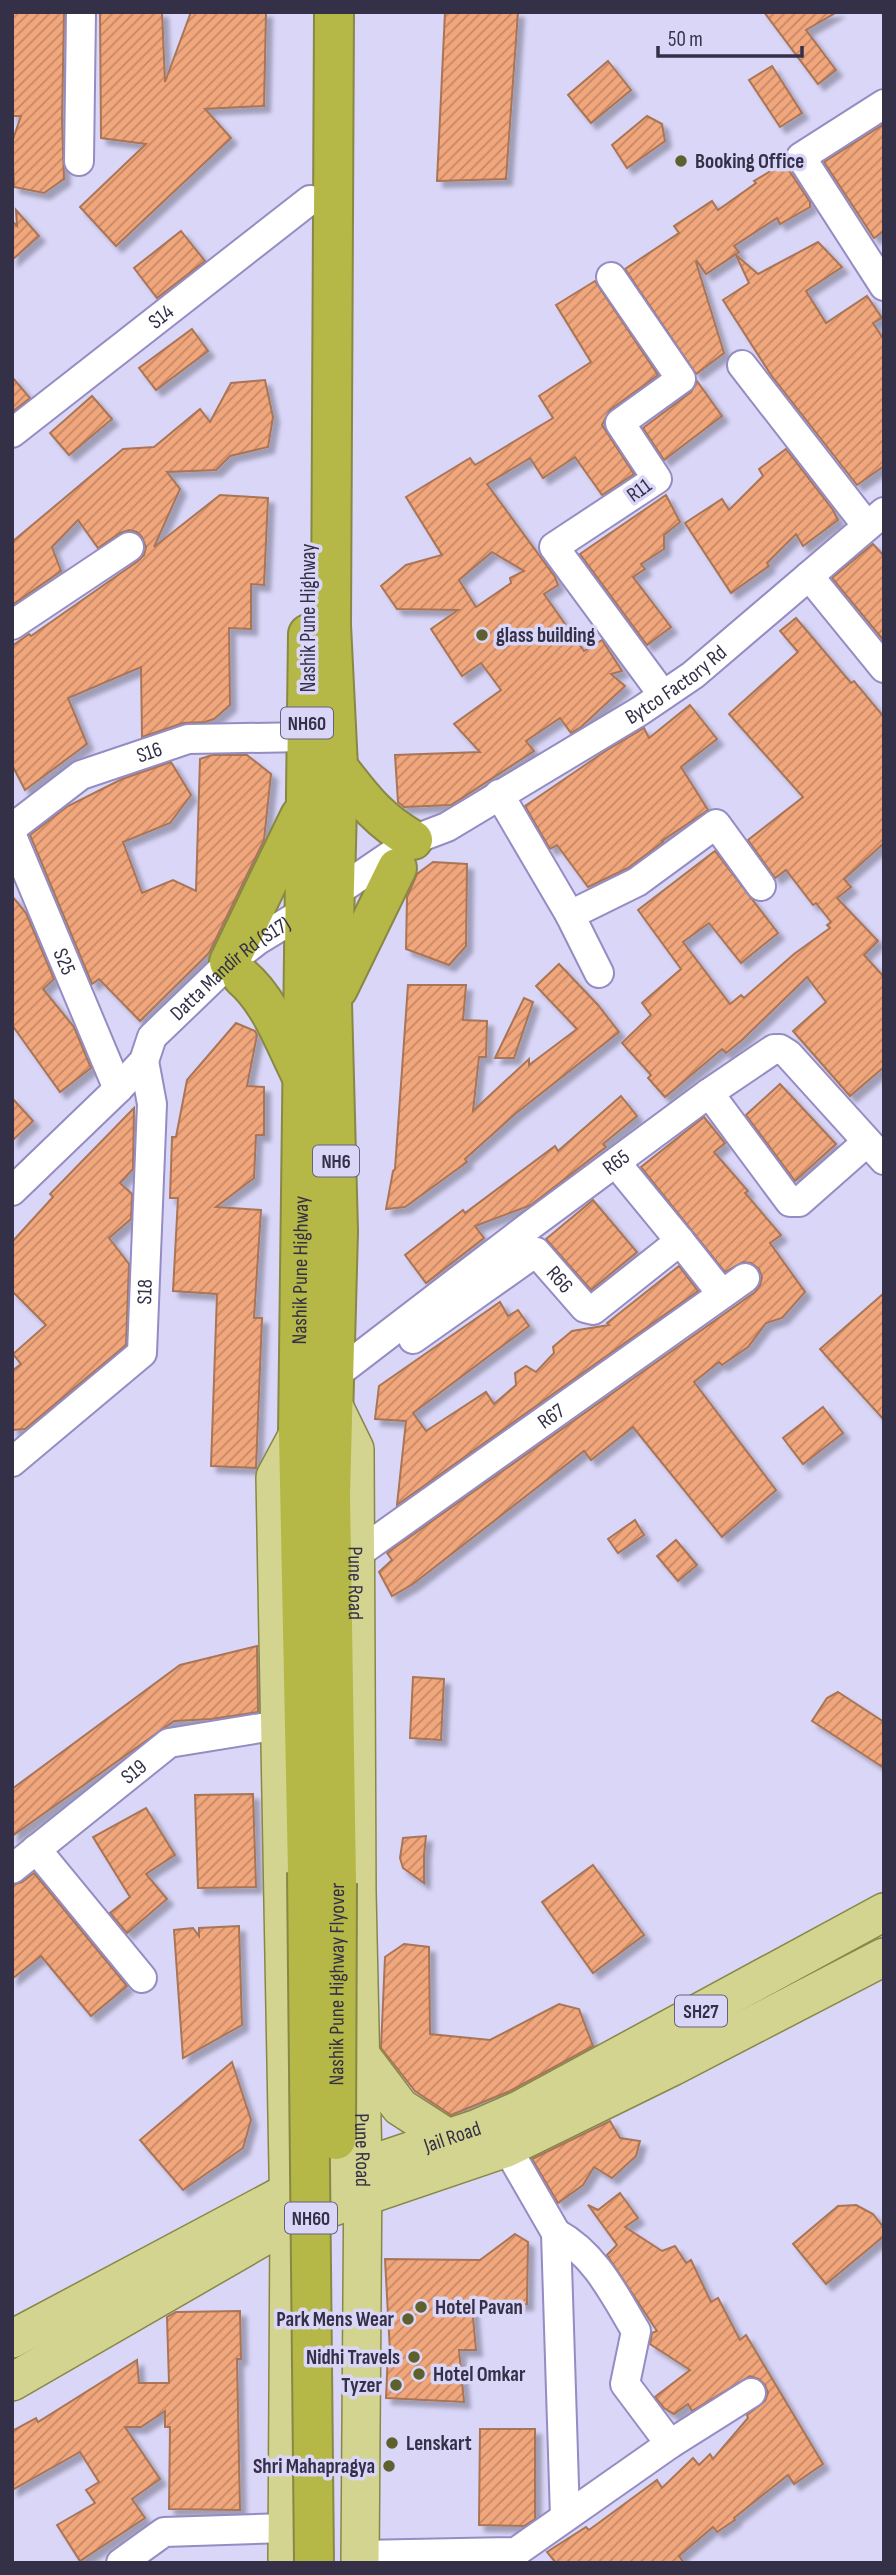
<svg xmlns="http://www.w3.org/2000/svg" width="896" height="2575" font-family="'Sofia Sans Condensed',sans-serif">
<style>
.building{fill:url(#building-hatch);stroke:#a97557;stroke-width:2;fill-rule:evenodd;filter:url(#shadow)}
.lines{fill:none;stroke-linecap:round;stroke-linejoin:round}
.minor-casing{stroke:#948cc2;stroke-width:32}
.major-casing{stroke:#888846;stroke-width:40}
.highway-casing{stroke:#888846;stroke-width:42}
.minor{stroke:#fff;stroke-width:28}
.major{stroke:#d3d490;stroke-width:37}
.highway{stroke:#b5b846;stroke-width:38}
.highway-bridge-casing{stroke:#888846;stroke-width:42;stroke-linecap:butt}
.highway-bridge{stroke:#b5b846;stroke-width:38}
.poi-dot{fill:#5e602e;stroke:#dad6f8;stroke-width:2.5}
.labels{text-anchor:middle;stroke-width:7;stroke-linejoin:round;paint-order:stroke}
.shield{fill:#dad6f8;stroke:#66627c;stroke-width:2}
.shield-label{font-size:19px;font-weight:bold;fill:#343047}
.poi-label{font-size:21px;font-weight:bold;fill:#343047;stroke:#dad6f8;text-anchor:start}
.street-label{font-size:21px;fill:#343047;stroke:#dad6f8}
</style>
<defs>
<pattern id="building-hatch" width="6" height="6" patternUnits="userSpaceOnUse" patternTransform="scale(1.75)"><rect width="6" height="6" fill="#f1a67b"/><path d="M-1 1l2-2M0 6l6-6M5 7l2-2" fill="none" stroke="#c48867"/></pattern>
<filter id="shadow"><feDropShadow dx="6" dy="6" stdDeviation="2" flood-color="#0004"/></filter>
</defs>
<rect width="100%" height="100%" fill="#dad6f8"/>
<!-- building -->
<g class="building">
<polygon points="12,12 64,12 62,121 64,179 44,193 14,187 12,142 21,116 12,116"/>
<polygon points="100,12 162,12 165,82 191,12 266,12 264,106 205,109 231,138 116,246 80,207 146,144 101,138"/>
<polygon points="445,12 518,12 506,179 437,181"/>
<polygon points="764,12 837,12 806,30 836,70 818,84"/>
<polygon points="608,61 631,90 591,123 568,95"/>
<polygon points="772,66 802,113 780,127 749,80"/>
<polygon points="647,116 662,124 665,141 627,168 612,145"/>
<polygon points="884,124 884,231 874,238 824,162"/>
<polygon points="784,163 810,202 810,207 780,224 777,218 734,246 739,252 706,274 697,261 696,262 724,353 696,374 625,269 679,233 674,226 712,201 718,210 756,183 754,181"/>
<polygon points="16,210 39,236 12,260 12,221 17,226"/>
<polygon points="181,231 205,261 157,298 134,268"/>
<polygon points="818,242 842,267 806,291 826,323 867,296 882,318 873,323 884,340 884,466 857,485 771,375 723,300 749,283 736,255 758,274"/>
<path d="M595,281L658,375L610,410L602,425L634,474L602,495L575,457L543,478L530,458L487,484L555,577L558,585L544,594L584,651L602,640L622,671L611,674L625,686L581,727L571,733L560,718L526,741L534,751L451,805L404,807L398,802L395,755L480,752L454,724L501,690L481,663L462,676L431,629L458,610L397,609L381,586L406,565L442,555L406,497L470,458L475,465L553,418L539,396L591,362L556,305ZM492,552L524,571L510,578L511,583L476,607L459,580Z"/>
<polygon points="192,329 208,351 156,390 139,368"/>
<polygon points="12,377 30,398 12,412"/>
<polygon points="265,380 273,417 268,447 230,456 216,470 167,472 180,489 154,547 220,495 268,498 264,585 251,584 251,629 229,628 230,705 214,719 205,722 183,723 142,737 141,667 68,698 87,744 25,790 12,765 12,646 29,634 31,636 138,561 144,555 146,547 142,537 137,532 129,530 120,533 98,548 78,520 52,547 61,571 12,605 12,542 123,449 154,447 200,409 210,422 231,383"/>
<polygon points="697,381 722,416 664,460 643,428 691,392"/>
<polygon points="92,396 112,419 69,455 50,433"/>
<polygon points="786,449 833,510 838,520 803,546 796,534 767,563 769,566 731,593 685,523 722,499 729,510 763,476 759,469"/>
<polygon points="666,495 680,522 664,535 664,549 641,564 645,569 633,577 671,627 647,645 580,554"/>
<polygon points="873,544 884,556 884,641 832,578"/>
<polygon points="796,618 851,683 854,681 884,717 884,843 844,879 851,887 837,898 878,941 864,955 884,977 884,1067 850,1096 793,1031 826,1002 807,977 742,1040 726,1053 722,1049 665,1097 648,1078 651,1075 622,1043 651,1015 642,1003 681,969 638,910 715,851 778,933 741,963 709,923 683,942 730,1004 741,995 744,998 794,954 830,928 827,925 831,922 816,903 813,905 786,870 775,878 748,840 803,797 729,714 798,652 780,631"/>
<polygon points="690,705 717,739 681,767 708,810 662,841 663,842 628,868 588,887 557,845 550,849 525,806 607,750 644,728 649,738"/>
<polygon points="212,755 247,755 271,774 264,840 209,953 140,1021 99,979 92,984 30,835 68,806 122,779 171,762 191,795 170,823 123,842 142,893 173,880 196,891 200,759"/>
<polygon points="433,862 467,864 466,946 449,965 406,949 407,897 417,874"/>
<polygon points="12,896 26,913 54,979 43,989 74,1027 91,1068 60,1092 12,1025"/>
<polygon points="559,964 598,1005 619,1032 515,1114 465,1159 467,1162 405,1207 386,1209 393,1171 395,1169 408,985 466,985 463,1020 487,1021 486,1057 479,1057 473,1111 529,1059 529,1065 577,1029 536,986"/>
<polygon points="524,998 533,1002 514,1058 495,1058"/>
<polygon points="236,1023 255,1031 257,1035 247,1086 264,1087 264,1135 256,1135 254,1178 216,1207 261,1210 254,1318 262,1318 256,1468 211,1466 217,1294 173,1291 178,1198 170,1198 172,1137 176,1137 187,1080"/>
<polygon points="780,1084 836,1144 795,1181 746,1115"/>
<polygon points="621,1096 637,1116 603,1144 606,1147 531,1205 475,1226 484,1238 426,1283 405,1255 463,1210 465,1213 555,1146 558,1151"/>
<polygon points="12,1098 33,1121 12,1141"/>
<polygon points="134,1108 133,1169 120,1183 132,1194 131,1219 109,1238 129,1264 126,1345 25,1429 12,1430 12,1371 21,1364 13,1354 46,1325 12,1291 12,1242 53,1197 50,1194"/>
<polygon points="704,1117 725,1143 714,1152 748,1191 745,1193 781,1235 770,1243 805,1292 782,1318 766,1323 748,1347 722,1365 719,1362 694,1382 776,1490 722,1537 633,1427 591,1460 584,1451 413,1584 392,1596 379,1572 392,1560 387,1553 755,1292 760,1285 762,1277 759,1269 751,1263 743,1262 725,1272 641,1167"/>
<polygon points="593,1200 637,1252 591,1290 546,1239"/>
<polygon points="679,1266 698,1291 397,1505 406,1421 375,1419 379,1386 500,1302 508,1316 518,1310 529,1326 413,1413 426,1431 486,1392 494,1404 516,1385 515,1373 526,1366 536,1372 554,1353 553,1347 572,1331 609,1325 607,1323"/>
<polygon points="884,1293 884,1420 820,1349"/>
<polygon points="823,1407 843,1433 803,1464 783,1438"/>
<polygon points="635,1520 644,1535 618,1553 608,1539"/>
<polygon points="676,1540 697,1565 678,1581 657,1556"/>
<polygon points="257,1646 258,1712 211,1719 174,1721 12,1836 12,1789 180,1665"/>
<polygon points="413,1677 444,1679 441,1740 410,1738"/>
<polygon points="838,1692 884,1722 884,1768 812,1721 827,1698"/>
<polygon points="253,1794 256,1887 198,1888 195,1795"/>
<polygon points="146,1808 175,1855 146,1874 167,1899 127,1933 110,1913 130,1897 93,1837"/>
<polygon points="426,1836 424,1855 424,1883 403,1868 400,1858 403,1838"/>
<polygon points="593,1865 644,1935 593,1973 542,1902"/>
<polygon points="34,1873 127,1986 91,2016 41,1956 12,1979 12,1885 22,1882"/>
<polygon points="239,1926 242,2025 183,2058 174,1930 193,1928 199,1936 199,1928"/>
<polygon points="404,1944 429,1947 430,2034 490,2040 559,2004 579,2009 593,2046 510,2091 451,2115 415,2091 381,2048 385,1957"/>
<polygon points="232,2062 251,2120 243,2148 183,2190 140,2140"/>
<polygon points="610,2121 620,2138 640,2141 636,2156 612,2178 594,2167 583,2185 558,2203 532,2159"/>
<polygon points="620,2193 638,2218 625,2227 662,2251 675,2246 686,2263 691,2260 711,2302 718,2298 740,2340 746,2335 823,2464 794,2484 788,2475 734,2518 735,2520 717,2532 713,2527 679,2556 684,2563 556,2563 547,2552 586,2527 589,2530 657,2480 662,2488 693,2458 699,2465 710,2454 713,2459 748,2418 747,2415 765,2401 768,2393 765,2385 759,2379 750,2376 692,2411 688,2404 674,2414 664,2408 655,2397 690,2370 650,2344 652,2333 657,2331 607,2255 617,2245 588,2205 598,2210"/>
<polygon points="856,2205 873,2214 884,2228 884,2236 826,2284 793,2244 838,2206"/>
<polygon points="515,2234 528,2242 527,2304 472,2307 476,2350 459,2350 464,2402 386,2398 388,2352 390,2352 385,2259 480,2260"/>
<polygon points="240,2311 241,2359 237,2359 240,2510 169,2509 170,2427 165,2427 165,2411 141,2427 125,2427 160,2479 132,2499 145,2518 80,2561 57,2525 95,2503 86,2490 99,2482 80,2452 12,2490 12,2431 36,2418 38,2422 137,2360 139,2383 169,2383 167,2317 176,2312"/>
<polygon points="480,2429 535,2429 535,2519 524,2526 479,2525"/>
</g>
<g class="lines">
<!-- minor casing -->
<g class="minor-casing">
<g id="minor">
<polyline points="884,104 801,157 884,286"/>
<polyline points="79,161 81,12"/>
<polyline points="611,277 681,379 620,423 657,479 554,547 663,695"/>
<polyline points="742,365 867,526"/>
<path id="s1" d="M12,433L310,200"/>
<polyline points="809,576 884,668"/>
<polyline points="12,625 129,547"/>
<polyline points="499,794 570,915 599,973"/>
<path id="s2" d="M12,828L81,775L188,739L307,737"/>
<path id="s3" d="M12,836L118,1089"/>
<polyline points="570,915 637,882 716,824 761,886"/>
<polyline points="709,1093 790,1202 799,1202 867,1142"/>
<path id="s4" d="M12,1191L118,1089L144,1061L152,1037L231,961L258,940L335,893L413,840L447,827L640,711L693,675L884,512"/>
<polyline points="680,1241 722,1294"/>
<path id="s5" d="M413,1339L536,1252L585,1308L593,1310L680,1241L625,1174"/>
<path id="s6" d="M334,1376L531,1225L709,1093L774,1049H780L788,1054L884,1160"/>
<path id="s7" d="M12,1462L142,1353L152,1104L144,1061"/>
<path id="s8" d="M357,1554L745,1278"/>
<polyline points="36,1849 142,1978"/>
<path id="s9" d="M12,1869L169,1743L279,1725"/>
<polyline points="502,2131 507,2148 556,2233 565,2517"/>
<path d="M556,2233C595,2254 614,2294 636,2331L625,2384L670,2444"/>
<polyline points="360,2555 516,2552 670,2444 751,2393"/>
<polyline points="121,2563 164,2532 287,2528"/>
</g>
</g>
<!-- major casing -->
<g class="major-casing">
<g id="major">
<path id="s10" d="M334,1406L355,1449L357,1892L363,2165L360,2563"/>
<polyline points="360,2054 400,2107 448,2138"/>
<path id="s11" d="M12,2339L288,2192L478,2128L519,2110L884,1912"/>
<polyline points="12,2382 289,2222 507,2148 672,2067 884,1957"/>
<polyline points="287,2563 289,2222 275,1477 298,1434"/>
</g>
</g>
<!-- highway casing -->
<g class="highway-casing">
<g id="highway">
<polyline points="334,12 331,625 338,767 332,1002 338,1231 331,1494 337,1883"/>
<path d="M338,767C363,799 377,819 413,840"/>
<polyline points="229,962 300,816"/>
<path d="M242,977C270,1001 284,1041 300,1073"/>
<polyline points="338,989 397,868"/>
<path id="s12" d="M307,1872L298,1434L308,634"/>
</g>
</g>
<!-- minor -->
<use href="#minor" class="minor"/>
<!-- major -->
<use href="#major" class="major"/>
<!-- highway -->
<use href="#highway" class="highway"/>
<!-- highway-bridge casing -->
<g class="highway-bridge-casing">
<g id="highway-bridge">
<polyline points="307,1872 314,2563"/>
<path id="s13" d="M336,2140L337,1883"/>
</g>
</g>
<!-- highway-bridge -->
<use href="#highway-bridge" class="highway-bridge"/>
</g>
<!-- markers -->
<g class="poi-dot">
<circle cx="681" cy="161" r="7"/>
<circle cx="482" cy="635" r="7"/>
<circle cx="421" cy="2307" r="7"/>
<circle cx="408" cy="2319" r="7"/>
<circle cx="414" cy="2357" r="7"/>
<circle cx="419" cy="2374" r="7"/>
<circle cx="396" cy="2385" r="7"/>
<circle cx="392" cy="2443" r="7"/>
<circle cx="389" cy="2466" r="7"/>
</g>
<g class="labels">
<!-- shield labels -->
<g class="shield">
<rect x="281" y="707.5" width="52" height="31" rx="5"/>
<rect x="313" y="1145.5" width="46" height="31" rx="5"/>
<rect x="675" y="1995.5" width="52" height="31" rx="5"/>
<rect x="285" y="2202.5" width="52" height="31" rx="5"/>
</g>
<g class="shield-label">
<text x="307" y="730">NH60</text>
<text x="336" y="1168">NH6</text>
<text x="701" y="2018">SH27</text>
<text x="311" y="2225">NH60</text>
</g>
<!-- poi labels -->
<g class="poi-label">
<text x="695" y="168">Booking Office</text>
<text x="496" y="642">glass building</text>
<text x="435" y="2314">Hotel Pavan</text>
<text x="394" y="2326" text-anchor="end">Park Mens Wear</text>
<text x="400" y="2364" text-anchor="end">Nidhi Travels</text>
<text x="433" y="2381">Hotel Omkar</text>
<text x="382" y="2392" text-anchor="end">Tyzer</text>
<text x="406" y="2450">Lenskart</text>
<text x="375" y="2473" text-anchor="end">Shri Mahapragya</text>
</g>
<!-- street labels -->
<g class="street-label">
<text dy="7" stroke="none"><textPath href="#s1" startOffset="189">S14</textPath></text>
<text transform="translate(639 490) rotate(-36)" y="7">R11</text>
<text transform="translate(308 618) rotate(-90)" y="7">Nashik Pune Highway</text>
<text dy="7" stroke="none"><textPath href="#s4" startOffset="845">Bytco Factory Rd</textPath></text>
<text dy="7" stroke="none"><textPath href="#s2" startOffset="159">S16</textPath></text>
<text dy="7" stroke="none"><textPath href="#s3" startOffset="136">S25</textPath></text>
<text dy="7" stroke="none"><textPath href="#s4" startOffset="315">Datta Mandir Rd (S17)</textPath></text>
<text dy="7" stroke="none"><textPath href="#s6" startOffset="354">R65</textPath></text>
<text dy="7" stroke="none"><textPath href="#s12" startOffset="602">Nashik Pune Highway</textPath></text>
<text dy="7" stroke="none"><textPath href="#s5" startOffset="187">R66</textPath></text>
<text dy="7" stroke="none"><textPath href="#s7" startOffset="231">S18</textPath></text>
<text dy="7" stroke="none"><textPath href="#s8" startOffset="238">R67</textPath></text>
<text dy="7" stroke="none"><textPath href="#s10" startOffset="182">Pune Road</textPath></text>
<text dy="7" stroke="none"><textPath href="#s9" startOffset="156">S19</textPath></text>
<text dy="7" stroke="none"><textPath href="#s13" startOffset="156">Nashik Pune Highway Flyover</textPath></text>
<text dy="7" stroke="none"><textPath href="#s11" startOffset="486">Jail Road</textPath></text>
<text dy="7" stroke="none"><textPath href="#s10" startOffset="749">Pune Road</textPath></text>
</g>
</g>
<!-- border -->
<rect width="896" height="2575" fill="none" stroke="#343047" stroke-width="28"/>
<!-- scale -->
<path d="M658 46v10h144v-10" fill="none" stroke="#343047" stroke-width="3.5"/>
<text x="668" y="46" font-size="21" fill="#343047" stroke="#dad6f8" stroke-width="5" paint-order="stroke">50 m</text>
</svg>
